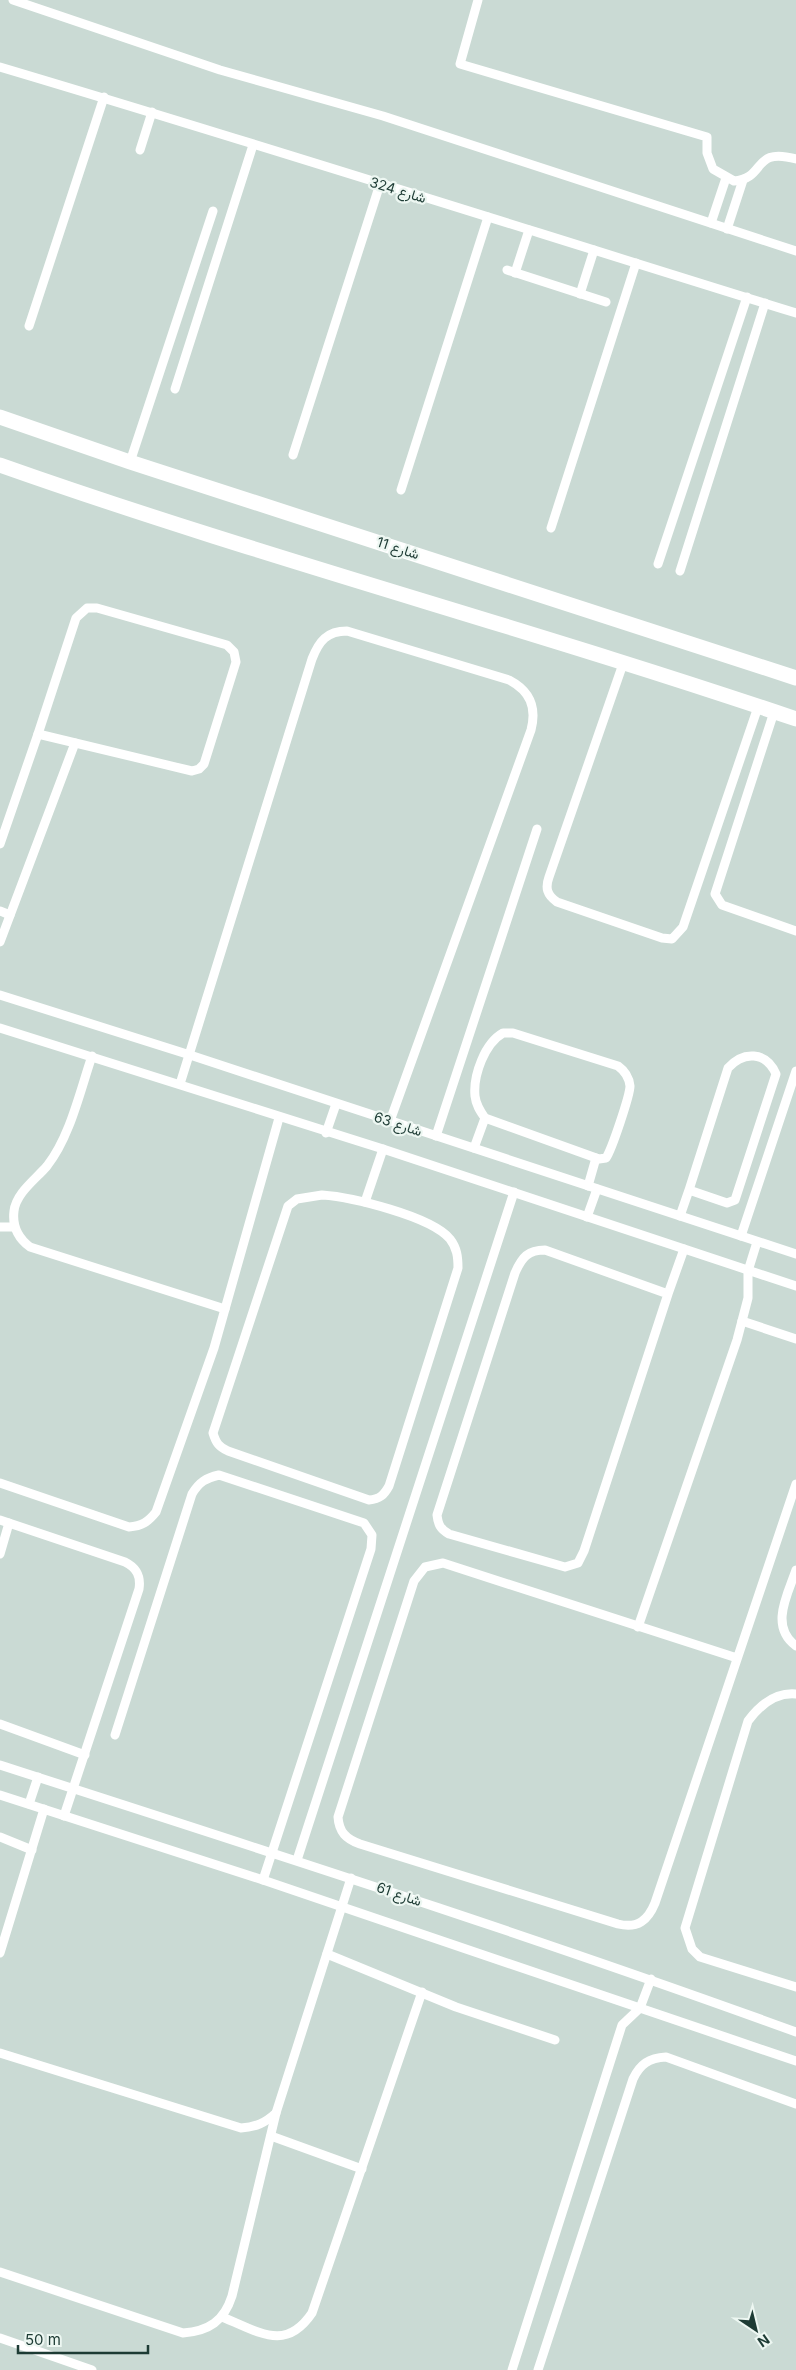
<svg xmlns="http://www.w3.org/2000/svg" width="796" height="2370" font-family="Inter,Vazirmatn,sans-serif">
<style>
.built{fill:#cadad4}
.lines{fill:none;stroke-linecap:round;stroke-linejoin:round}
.service{stroke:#fff;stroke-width:9}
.minor{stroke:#fff;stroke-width:15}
.labels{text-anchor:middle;stroke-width:4.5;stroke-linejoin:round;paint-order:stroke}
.street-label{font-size:14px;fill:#1d3b34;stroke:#edf7f2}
</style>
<rect width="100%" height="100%" fill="#dceae5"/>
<!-- built -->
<rect class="built" x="0" y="0" width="796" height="2370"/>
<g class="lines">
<!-- service -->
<g class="service">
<polyline points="13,0 220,70 383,116 796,251"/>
<path d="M478,0L460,64L707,137V153L713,169L734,181C767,178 751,147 796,159"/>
<path d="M0,67C266,146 531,231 796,313"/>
<polyline points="140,150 152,112"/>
<polyline points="711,223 726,178"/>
<polyline points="727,229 743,180"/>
<polyline points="507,270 606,302"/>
<polyline points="515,273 529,230"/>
<polyline points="580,294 594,250"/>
<polyline points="29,326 104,97"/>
<polyline points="175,389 253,145"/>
<polyline points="293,455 380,184"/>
<polyline points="130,462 213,211"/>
<polyline points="401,490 488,217"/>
<polyline points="551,528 636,263"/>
<polyline points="658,564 747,297"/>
<polyline points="680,571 765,303"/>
<polygon points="87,608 97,608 227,645 234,652 236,662 204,764 199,769 192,771 38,734 76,618"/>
<path d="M624,661L549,877C545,888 547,895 557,902L662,938L672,939L683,927L758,707"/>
<polyline points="774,712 715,894 722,905 796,931"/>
<polyline points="0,844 38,734"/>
<polyline points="0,911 10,915"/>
<polyline points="0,942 75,743"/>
<polyline points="0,995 190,1055 796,1254"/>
<polyline points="0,1028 383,1149 796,1286"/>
<path d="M503,1033H513L618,1066C625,1071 629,1077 630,1086C630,1095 612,1149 606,1158L599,1159L485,1118C480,1111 476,1105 475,1096C473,1075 485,1043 503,1033Z"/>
<path d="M92,1056C80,1091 70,1137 47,1166C36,1179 16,1193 14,1211C12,1227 18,1238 30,1247L225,1309"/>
<path d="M180,1084L312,659C319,641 327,631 347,631L509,680C530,691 537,707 531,730L390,1121"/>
<polyline points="326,1133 336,1104"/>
<polyline points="436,1136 537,829"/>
<polyline points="474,1148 485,1118"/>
<polyline points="588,1186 596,1158"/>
<path d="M322,1195C351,1197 431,1216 450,1239C457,1248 458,1257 458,1268L389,1486C384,1495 380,1499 369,1500L228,1451C219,1447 216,1443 213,1433L288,1206L297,1199Z"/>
<polyline points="365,1202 383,1149"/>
<path d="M680,1216L689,1190L727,1203L735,1200L776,1074C766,1051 743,1051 728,1068L689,1190"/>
<polyline points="587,1217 597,1189"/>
<polyline points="0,1227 14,1227"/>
<polyline points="741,1236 796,1071"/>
<path d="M668,1294L584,1551L578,1563L565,1567L449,1534C440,1529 438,1524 437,1515L515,1273C522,1257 528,1250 545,1250L668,1294L684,1249"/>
<polyline points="742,1321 796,1339"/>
<path d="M0,1483L129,1527C142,1526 148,1522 156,1512L214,1348L279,1118"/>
<path d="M0,1520L125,1562C137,1568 141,1576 139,1589L64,1816"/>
<polyline points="0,1554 9,1523"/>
<path d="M796,1570C788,1594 769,1626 796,1646"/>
<polyline points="638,1627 737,1340 748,1298 748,1271 757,1242"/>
<path d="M737,1658L443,1563L425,1567L414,1581L338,1817C339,1832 346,1839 360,1844L618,1924C638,1929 648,1920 655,1903L796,1484"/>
<path d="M796,1694C775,1692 760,1705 748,1721L685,1928L692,1949L700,1957L796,1987"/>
<polyline points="0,1724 85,1755"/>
<path d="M115,1735L192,1494C199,1482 206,1478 219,1475L364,1523L372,1535L371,1549L263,1880"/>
<path d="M0,1765C266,1851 533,1936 796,2032"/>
<polyline points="0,1795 263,1880 796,2061"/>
<polyline points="29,1804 38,1777"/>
<polyline points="0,1837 32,1850"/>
<polyline points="297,1860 514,1192"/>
<polyline points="0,1953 44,1809"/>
<polyline points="327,1954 456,2007 555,2040"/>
<path d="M0,2053L241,2128C256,2127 265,2123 276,2113"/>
<polyline points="271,2136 362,2169"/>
<path d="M0,2272L183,2333C209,2331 224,2321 232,2296L276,2113L351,1878"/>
<path d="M222,2317C258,2331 285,2353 312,2313L422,1992"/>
<polyline points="0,2338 92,2370"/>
<polyline points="512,2370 622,2025 640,2008 651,1979"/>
<path d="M538,2370L633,2079C640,2064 649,2058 666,2057L796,2104"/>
</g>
<!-- minor -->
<g class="minor">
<polyline points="0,417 130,462 796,678"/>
<path d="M0,465C263,558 532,629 796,719"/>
</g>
</g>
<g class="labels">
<!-- street labels -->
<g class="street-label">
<text transform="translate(398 190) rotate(17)" y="5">شارع 324</text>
<text transform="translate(398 548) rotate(18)" y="5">شارع 11</text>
<text transform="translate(398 1124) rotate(18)" y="5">شارع 63</text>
<text transform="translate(399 1894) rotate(19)" y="5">شارع 61</text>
</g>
</g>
<!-- north arrow -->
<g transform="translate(756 2330) rotate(145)" stroke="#edf7f2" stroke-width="4" paint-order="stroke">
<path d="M0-4L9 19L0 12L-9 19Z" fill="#1d3b34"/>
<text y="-8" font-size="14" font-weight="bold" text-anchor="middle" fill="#1d3b34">N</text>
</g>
<!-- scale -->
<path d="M18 2345v8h130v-8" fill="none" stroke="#1d3b34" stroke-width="2.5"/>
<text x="25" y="2345" font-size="15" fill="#1d3b34" stroke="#edf7f2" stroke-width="4" paint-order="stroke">50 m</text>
</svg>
